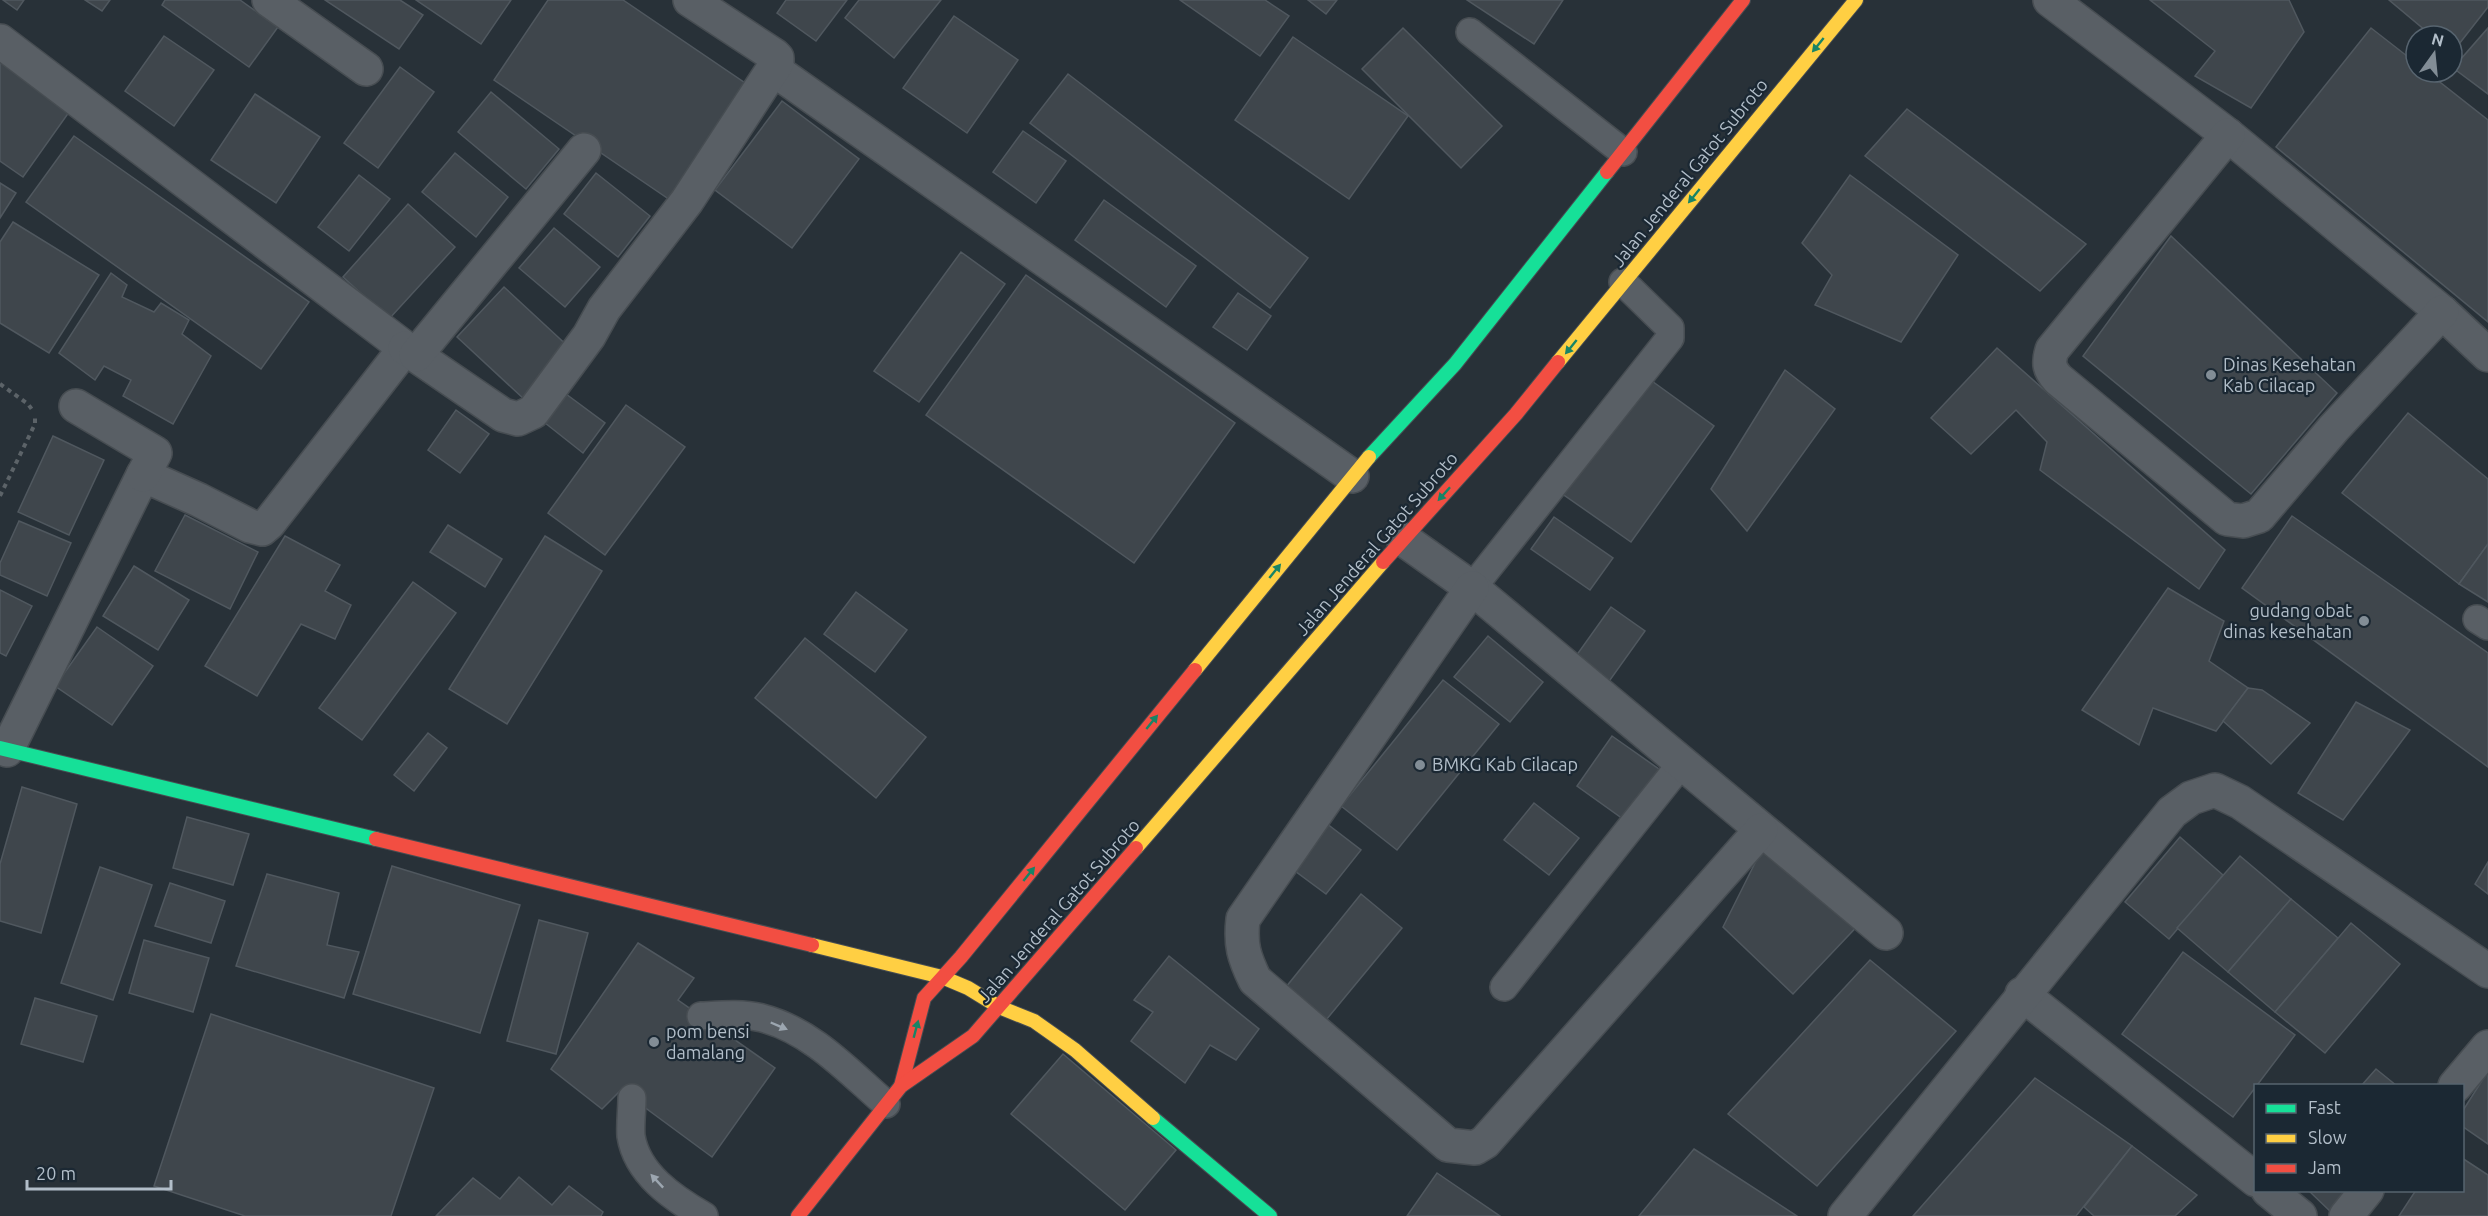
<svg xmlns="http://www.w3.org/2000/svg" width="2488" height="1216" font-family="Ubuntu,sans-serif">
<style>
.building{fill:#3f464c;stroke:#50585f;stroke-width:1.5}
.lines{fill:none;stroke-linecap:round;stroke-linejoin:round}
.lane-casing{stroke:#474d52;stroke-width:30}
.street-casing{stroke:#474d52;stroke-width:36}
.fast-casing{stroke:#474d52;stroke-width:16}
.slow-casing{stroke:#474d52;stroke-width:16}
.jam-casing{stroke:#474d52;stroke-width:16}
.path{stroke:#5c6368;stroke-width:4;stroke-dasharray:4.5 4.5;stroke-linecap:butt}
.lane{stroke:#595f65;stroke-width:27}
.street{stroke:#595f65;stroke-width:33}
.fast{stroke:#16e098;stroke-width:14}
.slow{stroke:#ffcf43;stroke-width:14}
.jam{stroke:#f24e42;stroke-width:14}
.oneway{fill:#188466}
.oneway2{fill:#9ca6b0}
.poi-dot{fill:#828d96;stroke:#1b2833;stroke-width:2}
.labels{text-anchor:middle;stroke-width:4.5;stroke-linejoin:round;paint-order:stroke}
.street-label{font-size:18px;fill:#b2bec9;stroke:#1b2833}
.poi-label{font-size:18px;fill:#b2bec9;stroke:#1b2833;text-anchor:start}
</style>
<rect width="100%" height="100%" fill="#283138"/>
<!-- building -->
<g class="building">
<polygon points="3,0 24,0 17,10"/>
<polygon points="85,0 110,0 102,11"/>
<polygon points="165,0 240,0 278,27 249,67 162,5"/>
<polygon points="325,0 400,0 423,15 399,49"/>
<polygon points="416,0 511,0 481,44"/>
<polygon points="548,0 623,0 751,87 673,202 494,80"/>
<polygon points="786,0 847,0 816,41 777,13"/>
<polygon points="859,0 941,0 894,58 845,18"/>
<polygon points="1180,0 1265,0 1289,16 1260,56"/>
<polygon points="1308,0 1337,0 1326,14"/>
<polygon points="1467,0 1563,0 1534,44"/>
<polygon points="2150,0 2289,0 2304,32 2251,108 2195,76 2215,51"/>
<polygon points="2389,0 2488,0 2488,7 2452,53 2452,36 2432,36"/>
<polygon points="954,16 1018,60 967,133 903,88"/>
<polygon points="1403,28 1502,126 1461,168 1362,69"/>
<polygon points="2371,28 2416,63 2416,72 2427,72 2488,120 2488,322 2276,147"/>
<polygon points="2488,28 2488,94 2453,68"/>
<polygon points="164,36 214,70 174,126 125,91"/>
<polygon points="1293,37 1408,116 1349,199 1235,120"/>
<polygon points="0,57 72,108 23,177 0,161"/>
<polygon points="400,67 434,92 378,168 344,143"/>
<polygon points="1068,74 1308,258 1270,308 1030,123"/>
<polygon points="491,92 559,149 526,189 458,132"/>
<polygon points="255,94 320,137 276,203 211,160"/>
<polygon points="782,101 859,159 792,248 715,190"/>
<polygon points="1907,109 2086,244 2040,291 1865,156"/>
<polygon points="1023,131 1066,161 1036,203 993,172"/>
<polygon points="74,136 309,302 261,369 26,202"/>
<polygon points="455,153 508,197 476,237 422,192"/>
<polygon points="596,173 650,216 618,257 564,214"/>
<polygon points="359,175 390,199 349,251 318,227"/>
<polygon points="1850,175 1958,255 1901,342 1815,305 1832,275 1802,243"/>
<polygon points="0,183 16,193 0,218"/>
<polygon points="1104,200 1196,266 1166,307 1075,240"/>
<polygon points="408,204 455,247 389,319 343,277"/>
<polygon points="13,222 99,275 49,353 0,323 0,242"/>
<polygon points="554,228 600,267 565,307 519,268"/>
<polygon points="2171,236 2337,393 2251,494 2083,356"/>
<polygon points="961,252 1005,284 919,402 874,371"/>
<polygon points="111,273 127,285 122,297 154,312 161,303 189,320 182,334 211,356 173,424 123,396 131,380 104,366 95,380 59,353"/>
<polygon points="1026,275 1235,423 1134,563 926,415"/>
<polygon points="504,287 572,350 525,400 457,337"/>
<polygon points="1238,293 1271,316 1247,350 1213,327"/>
<polygon points="1997,348 2225,550 2199,589 2040,470 2047,442 2016,410 1971,454 1931,418"/>
<polygon points="1785,370 1835,409 1747,531 1711,489"/>
<polygon points="1645,376 1714,426 1631,542 1561,493"/>
<polygon points="562,391 605,423 583,453 540,419"/>
<polygon points="626,405 685,447 605,555 548,513"/>
<polygon points="456,410 489,434 460,473 428,450"/>
<polygon points="2408,413 2488,479 2488,544 2459,584 2342,493"/>
<polygon points="53,436 104,460 69,535 18,512"/>
<polygon points="185,515 258,552 230,609 155,571"/>
<polygon points="2292,516 2488,653 2488,767 2242,588"/>
<polygon points="1554,517 1613,558 1590,590 1531,549"/>
<polygon points="19,521 71,543 47,596 0,575 0,563"/>
<polygon points="448,525 502,559 485,587 430,552"/>
<polygon points="285,536 340,565 325,591 351,605 335,639 301,624 257,696 205,666"/>
<polygon points="545,536 602,571 507,724 449,689"/>
<polygon points="2488,544 2488,602 2459,584"/>
<polygon points="134,566 189,600 158,650 103,616"/>
<polygon points="413,582 456,613 362,740 319,708"/>
<polygon points="2168,588 2224,621 2209,661 2248,688 2216,731 2153,708 2139,745 2082,710"/>
<polygon points="0,590 32,606 6,656 0,653"/>
<polygon points="856,592 907,630 875,672 824,634"/>
<polygon points="1611,607 1645,631 1605,687 1571,663"/>
<polygon points="97,627 153,666 112,725 55,686"/>
<polygon points="1488,636 1543,682 1510,722 1454,677"/>
<polygon points="805,638 926,737 876,798 755,698"/>
<polygon points="1443,680 1499,724 1397,850 1341,806"/>
<polygon points="2248,688 2262,690 2310,723 2271,764 2223,721"/>
<polygon points="2356,702 2410,730 2343,820 2298,793"/>
<polygon points="428,733 447,748 414,791 394,775"/>
<polygon points="1612,736 1666,774 1630,824 1577,786"/>
<polygon points="22,787 77,804 41,933 0,921 0,864"/>
<polygon points="1534,803 1579,838 1549,875 1504,840"/>
<polygon points="187,817 249,834 233,885 173,868"/>
<polygon points="1326,823 1361,850 1326,894 1291,868"/>
<polygon points="2180,837 2223,875 2169,939 2125,902"/>
<polygon points="1763,847 1865,918 1793,994 1723,927"/>
<polygon points="2240,856 2291,899 2228,972 2177,928"/>
<polygon points="2488,862 2488,894 2475,884"/>
<polygon points="392,866 520,905 480,1033 353,994"/>
<polygon points="100,867 152,885 113,1000 61,983"/>
<polygon points="267,874 339,893 327,945 359,952 344,998 236,966"/>
<polygon points="170,883 225,901 211,943 155,926"/>
<polygon points="1361,894 1402,928 1326,1020 1286,987"/>
<polygon points="2291,899 2338,938 2275,1012 2228,972"/>
<polygon points="539,920 588,933 556,1054 507,1041"/>
<polygon points="2351,923 2400,964 2325,1053 2275,1012"/>
<polygon points="144,940 209,958 193,1012 129,993"/>
<polygon points="638,943 694,978 678,1000 775,1068 712,1157 621,1090 602,1109 551,1069"/>
<polygon points="2183,952 2295,1035 2233,1117 2122,1034"/>
<polygon points="1169,956 1259,1029 1236,1060 1210,1045 1185,1083 1131,1041 1153,1012 1134,1000"/>
<polygon points="1870,960 1956,1031 1817,1186 1728,1114"/>
<polygon points="35,998 97,1016 83,1062 21,1044"/>
<polygon points="211,1014 434,1088 391,1216 245,1216 154,1186"/>
<polygon points="1063,1054 1176,1150 1125,1210 1011,1114"/>
<polygon points="2376,1069 2397,1086 2361,1086"/>
<polygon points="2488,1071 2488,1144 2462,1126 2462,1112"/>
<polygon points="2035,1078 2132,1146 2076,1216 1913,1216"/>
<polygon points="2132,1146 2197,1195 2175,1216 2094,1216 2084,1207"/>
<polygon points="1694,1149 1797,1216 1639,1216"/>
<polygon points="2462,1158 2488,1175 2488,1216 2399,1216 2416,1190 2462,1190"/>
<polygon points="1437,1173 1500,1216 1407,1216"/>
<polygon points="519,1177 552,1205 569,1186 603,1212 601,1216 436,1216 473,1178 500,1199"/>
<polygon points="2308,1190 2355,1190 2333,1214"/>
</g>
<g class="lines">
<!-- lane casing -->
<g class="lane-casing">
<g id="lane">
<polyline points="1470,32 1623,152"/>
<polyline points="1472,588 1670,338 1670,328 1623,282"/>
<polyline points="2477,619 2488,626"/>
<polyline points="1504,987 1681,764"/>
<path d="M701,1016C721,1015 742,1013 762,1018C812,1031 848,1071 886,1104"/>
<path d="M632,1098C632,1110 630,1124 631,1136C637,1174 673,1198 704,1216"/>
</g>
</g>
<!-- street casing -->
<g class="street-casing">
<g id="street">
<polyline points="269,0 366,69"/>
<polyline points="2050,0 2228,135 2442,312 2488,355"/>
<polyline points="0,41 405,348 269,523 262,529 250,526 199,500 143,475 7,750"/>
<polyline points="773,69 1352,476"/>
<path d="M2228,135L2052,350C2048,363 2049,369 2058,379L2227,519L2243,521L2259,516L2334,428L2442,312"/>
<polyline points="405,348 503,415 518,419 533,412 589,336 604,309 687,201 777,63 777,58 774,55 690,0"/>
<polyline points="416,355 584,150"/>
<polyline points="76,406 155,453 143,475"/>
<polyline points="1403,539 1472,588 1886,933"/>
<path d="M1472,588L1243,919C1240,945 1244,957 1255,980L1448,1145L1475,1148L1485,1142L1761,830"/>
<polyline points="2022,994 2256,1180"/>
<polyline points="2455,1086 2488,1047"/>
<polyline points="2268,1190 2300,1216"/>
<polyline points="1845,1216 2172,812 2191,798 2215,790 2240,802 2488,971"/>
<polyline points="2346,1216 2367,1190"/>
</g>
</g>
<!-- fast casing -->
<g class="fast-casing">
<g id="fast">
<polyline points="1369,457 1455,364 1607,172"/>
<polyline points="0,748 376,839"/>
<polyline points="1153,1118 1270,1216"/>
</g>
</g>
<!-- slow casing -->
<g class="slow-casing">
<g id="slow">
<polyline points="1558,362 1856,0"/>
<polyline points="1195,670 1369,457"/>
<polyline points="1136,848 1383,562"/>
<polyline points="812,945 942,977 968,988 999,1007 1034,1021 1075,1050 1153,1118"/>
</g>
</g>
<!-- jam casing -->
<g class="jam-casing">
<g id="jam">
<polyline points="1607,172 1743,0"/>
<polyline points="1383,562 1516,414 1558,362"/>
<polyline points="376,839 812,945"/>
<polyline points="901,1086 924,998 961,957 1195,670"/>
<polyline points="798,1216 901,1086 973,1036 1136,848"/>
</g>
</g>
<!-- path -->
<g class="path">
<polyline points="0,384 28,404 33,411"/>
<polyline points="0,496 35,424 35,418"/>
</g>
<!-- lane -->
<use href="#lane" class="lane"/>
<!-- street -->
<use href="#street" class="street"/>
<!-- fast -->
<use href="#fast" class="fast"/>
<!-- slow -->
<use href="#slow" class="slow"/>
<!-- jam -->
<use href="#jam" class="jam"/>
</g>
<!-- one-way arrows -->
<defs><path id="oneway-solid" d="M-6-.8H1V-3.2L6.5 0L1 3.2V.8H-6Z" transform="scale(1.5)"/></defs>
<g class="oneway">
<use href="#oneway-solid" transform="translate(1818 45) rotate(129)"/>
<use href="#oneway-solid" transform="translate(1694 196) rotate(129)"/>
<use href="#oneway-solid" transform="translate(1571 347) rotate(129)"/>
<use href="#oneway-solid" transform="translate(1444 494) rotate(132)"/>
<use href="#oneway-solid" transform="translate(1275 571) rotate(-51)"/>
<use href="#oneway-solid" transform="translate(1152 722) rotate(-51)"/>
<use href="#oneway-solid" transform="translate(1029 874) rotate(-51)"/>
<use href="#oneway-solid" transform="translate(916 1029) rotate(-75)"/>
</g>
<g class="oneway2">
<use href="#oneway-solid" transform="translate(779 1026) rotate(23)"/>
<use href="#oneway-solid" transform="translate(657 1181) rotate(-133)"/>
</g>
<!-- markers -->
<g class="poi-dot">
<circle cx="2211" cy="375" r="6"/>
<circle cx="2364" cy="621" r="6"/>
<circle cx="1420" cy="765" r="6"/>
<circle cx="654" cy="1042" r="6"/>
</g>
<g class="labels">
<!-- street labels -->
<g class="street-label">
<text transform="translate(1690 173) rotate(-51)" y="6">Jalan Jenderal Gatot Subroto</text>
<text transform="translate(1377 544) rotate(-49)" y="6">Jalan Jenderal Gatot Subroto</text>
<text transform="translate(1059 911) rotate(-49)" y="6">Jalan Jenderal Gatot Subroto</text>
</g>
<!-- poi labels -->
<g class="poi-label">
<text x="2223" y="371">Dinas Kesehatan<tspan x="2223" dy="21">Kab Cilacap</tspan></text>
<text x="2352" y="617" text-anchor="end">gudang obat<tspan x="2352" dy="21">dinas kesehatan</tspan></text>
<text x="1432" y="771">BMKG Kab Cilacap</text>
<text x="666" y="1038">pom bensi<tspan x="666" dy="21">damalang</tspan></text>
</g>
</g>
<!-- legend -->
<rect x="2254" y="1084" width="210" height="108" fill="#1b2833" stroke="#57646f" stroke-width="1.5"/>
<rect x="2266" y="1104" width="30" height="9" fill="#16e098" stroke="#57646f" stroke-width="1.5"/>
<text x="2308" y="1114" font-size="18" fill="#b2bec9">Fast</text>
<rect x="2266" y="1134" width="30" height="9" fill="#ffcf43" stroke="#57646f" stroke-width="1.5"/>
<text x="2308" y="1144" font-size="18" fill="#b2bec9">Slow</text>
<rect x="2266" y="1164" width="30" height="9" fill="#f24e42" stroke="#57646f" stroke-width="1.5"/>
<text x="2308" y="1174" font-size="18" fill="#b2bec9">Jam</text>
<!-- north arrow -->
<g transform="translate(2434 54) rotate(15)"><circle r="28" fill="#1b2833" stroke="#57646f" stroke-width="1.5"/>
<path d="M0-4.5L10 22L0 15L-10 22Z" fill="#828d96"/>
<text y="-9" font-size="16" font-weight="bold" text-anchor="middle" fill="#b2bec9">N</text>
</g>
<!-- scale -->
<path d="M27 1180v9h144v-9" fill="none" stroke="#b2bec9" stroke-width="3"/>
<text x="36" y="1180" font-size="18" fill="#b2bec9" stroke="#1b2833" stroke-width="4.5" paint-order="stroke">20 m</text>
</svg>
